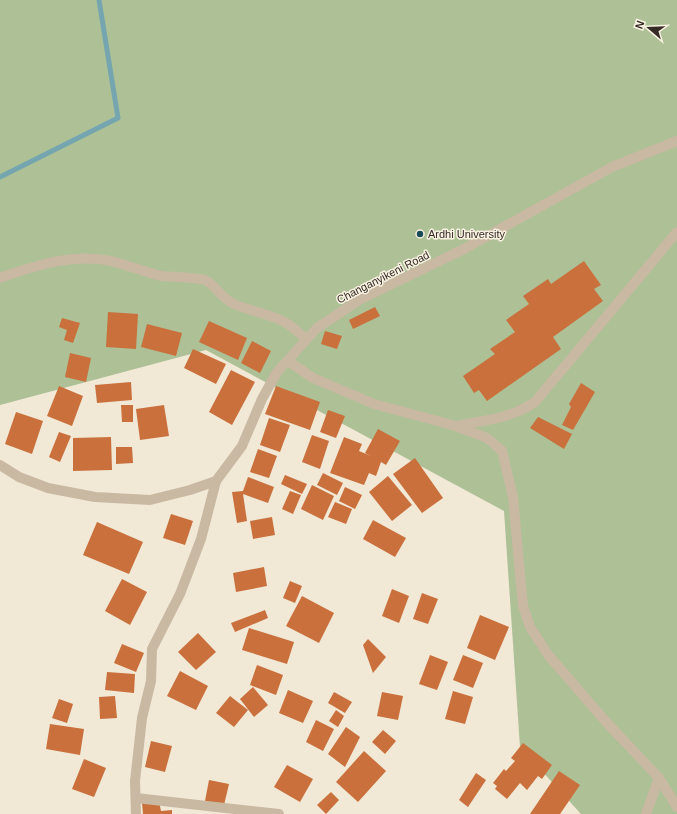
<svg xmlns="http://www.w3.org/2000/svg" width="677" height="814" font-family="Helvetica,sans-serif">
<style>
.green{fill:#adc096}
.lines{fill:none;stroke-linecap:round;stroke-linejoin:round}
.stream{stroke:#75a6af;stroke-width:5}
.building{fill:#ca703c}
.minor{stroke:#c9b9a2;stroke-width:10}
.poi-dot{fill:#1a4b56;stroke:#f9f2e2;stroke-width:1.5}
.labels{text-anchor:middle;stroke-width:3;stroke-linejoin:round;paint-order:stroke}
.poi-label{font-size:11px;fill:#342b25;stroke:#f9f2e2;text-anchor:start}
.street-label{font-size:11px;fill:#342b25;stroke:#f9f2e2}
</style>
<rect width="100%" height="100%" fill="#f1e8d6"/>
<!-- green -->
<polygon class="green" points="0,0 677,0 677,814 581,814 520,747 504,511 206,350 0,405"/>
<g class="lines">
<!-- stream -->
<polyline class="stream" points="0,177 118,118 99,0"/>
</g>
<!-- building -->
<g class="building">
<polygon points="584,261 601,285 594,289 603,301 553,337 561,349 487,401 479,390 474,393 463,376 495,354 490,349 515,332 506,320 529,304 523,296 548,279 551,284"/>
<polygon points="375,307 380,316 353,329 349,320"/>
<polygon points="108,312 138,314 136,349 106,347"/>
<polygon points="62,318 80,323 73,343 64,340 67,330 59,327"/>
<polygon points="209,321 247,338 238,360 199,342"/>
<polygon points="147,324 182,333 176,356 141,347"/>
<polygon points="325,331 342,336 337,349 321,344"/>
<polygon points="252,341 271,351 260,373 241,363"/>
<polygon points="193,349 226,364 216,384 184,368"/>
<polygon points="70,353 91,358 86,382 65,377"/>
<polygon points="231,370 255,382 232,425 209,412"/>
<polygon points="131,382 132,400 97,403 95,385"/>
<polygon points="581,383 595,392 573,430 562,425 571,407 569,404"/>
<polygon points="59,386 83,396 72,426 47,416"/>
<polygon points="276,386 320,402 310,430 265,414"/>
<polygon points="121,405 133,405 133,422 122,422"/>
<polygon points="164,405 169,436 140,440 136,409"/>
<polygon points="328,410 345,416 336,438 320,432"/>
<polygon points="16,412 43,421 32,454 5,444"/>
<polygon points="538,417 572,434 564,449 530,428"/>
<polygon points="269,418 290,425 280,452 260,445"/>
<polygon points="378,429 400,441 386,465 381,462 376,476 369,473 364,485 330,473 344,437 362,444 359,451 371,456 365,453"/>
<polygon points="59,432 71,436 60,462 49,457"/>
<polygon points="312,435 329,441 320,469 302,462"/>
<polygon points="111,437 112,470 73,471 73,438"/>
<polygon points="116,447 132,447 133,463 116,464"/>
<polygon points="258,449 277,456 269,478 250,472"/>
<polygon points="415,458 443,498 422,513 393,474"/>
<polygon points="323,473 343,483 337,495 317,485"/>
<polygon points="285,475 307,484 302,494 281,484"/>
<polygon points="388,476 412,505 392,521 369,492"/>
<polygon points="248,477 274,487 268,503 243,494 247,521 237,523 232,492 243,491"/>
<polygon points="312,485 334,496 323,520 301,509"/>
<polygon points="345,487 362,495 355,509 339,501"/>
<polygon points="290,491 301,495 293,514 282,509"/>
<polygon points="335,502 352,509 346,524 328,517"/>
<polygon points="171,514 193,521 185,545 163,538"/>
<polygon points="272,517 275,535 253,539 250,521"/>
<polygon points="373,520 406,538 395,557 363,539"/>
<polygon points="97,522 143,542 129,574 83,555"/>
<polygon points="264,567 267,586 236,592 233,573"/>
<polygon points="122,579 147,592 130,625 105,611"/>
<polygon points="290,581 302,586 295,603 283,598"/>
<polygon points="392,589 409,596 399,623 382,616"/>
<polygon points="422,593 438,599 428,624 413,619"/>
<polygon points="302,596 334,613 319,643 286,626"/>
<polygon points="265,610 268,618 235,632 231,623"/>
<polygon points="480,615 509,627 495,660 467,648"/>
<polygon points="249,628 294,642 287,664 242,650"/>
<polygon points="198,633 216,652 196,670 178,652"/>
<polygon points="368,639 386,657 373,673 363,645"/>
<polygon points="122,644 144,653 136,672 114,663"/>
<polygon points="430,655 448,662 437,690 419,684"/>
<polygon points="463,655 483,663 473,688 453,680"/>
<polygon points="257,665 283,675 276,695 250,685"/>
<polygon points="180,671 208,686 196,710 167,696"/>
<polygon points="107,672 135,674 134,693 105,690"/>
<polygon points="253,687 268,705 254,717 240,699"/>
<polygon points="288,690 313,701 303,723 279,713"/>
<polygon points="453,691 473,697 465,724 445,719"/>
<polygon points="334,692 352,702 345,713 328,703"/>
<polygon points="382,692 403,696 398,720 377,716"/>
<polygon points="115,696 117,718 100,719 99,697"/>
<polygon points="230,696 248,710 234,727 216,713"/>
<polygon points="59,699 73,704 67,723 52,718"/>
<polygon points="336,710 344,716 338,727 329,721"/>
<polygon points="316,720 334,729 323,751 306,742"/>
<polygon points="50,724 84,729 80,755 46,749"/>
<polygon points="346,727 360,737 345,767 328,754"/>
<polygon points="383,730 396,741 385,754 372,742"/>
<polygon points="151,741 172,746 165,772 145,767"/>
<polygon points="523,743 552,765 542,779 538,776 527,790 520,783 507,799 495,789 497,786 493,783 504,769 506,771 515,761 511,758"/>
<polygon points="364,751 386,771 358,802 336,782"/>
<polygon points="84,759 106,768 94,797 72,789"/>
<polygon points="287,765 313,779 300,802 274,787"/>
<polygon points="559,771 580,785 560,814 530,814"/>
<polygon points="476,773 486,780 468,807 459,800"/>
<polygon points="209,780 229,784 224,805 205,801"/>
<polygon points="331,792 339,800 326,814 317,805"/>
<polygon points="159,801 161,811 172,810 172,814 143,814 142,803"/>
</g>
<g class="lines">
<!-- minor -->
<g class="minor">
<path d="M0,278C37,265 75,252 115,262C131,266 146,273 162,276C171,277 200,277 207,281C217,287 222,299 234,304C263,316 284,314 306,340"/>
<polyline points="288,361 313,378 374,404 456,426 487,438 502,451 513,497 523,606 530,627 549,656 608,724 659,778 677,807"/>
<path d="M456,426C485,420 510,419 535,402L677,232"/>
<polyline points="0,465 19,477 48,488 95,497 150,500 190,490 216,481 242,446 262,399 277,372 317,328 359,300 464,249 612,167 677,141"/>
<polyline points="136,798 279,814"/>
<polyline points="136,814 135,781 142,718 151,681 152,649 180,594 201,539 216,481"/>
<polyline points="646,814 659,778"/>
</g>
</g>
<!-- markers -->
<circle class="poi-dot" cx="420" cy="234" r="4"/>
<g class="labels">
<!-- poi labels -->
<g class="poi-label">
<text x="428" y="238">Ardhi University</text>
</g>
<!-- street labels -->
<g class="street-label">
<text transform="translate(383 277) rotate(-27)" y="4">Changanyikeni Road</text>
</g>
</g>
<!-- north arrow -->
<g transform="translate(649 28) rotate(289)" stroke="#f9f2e2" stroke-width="3" paint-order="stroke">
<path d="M0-3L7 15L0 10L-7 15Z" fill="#342b25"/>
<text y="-6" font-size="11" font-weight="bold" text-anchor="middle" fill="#342b25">N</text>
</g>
</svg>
